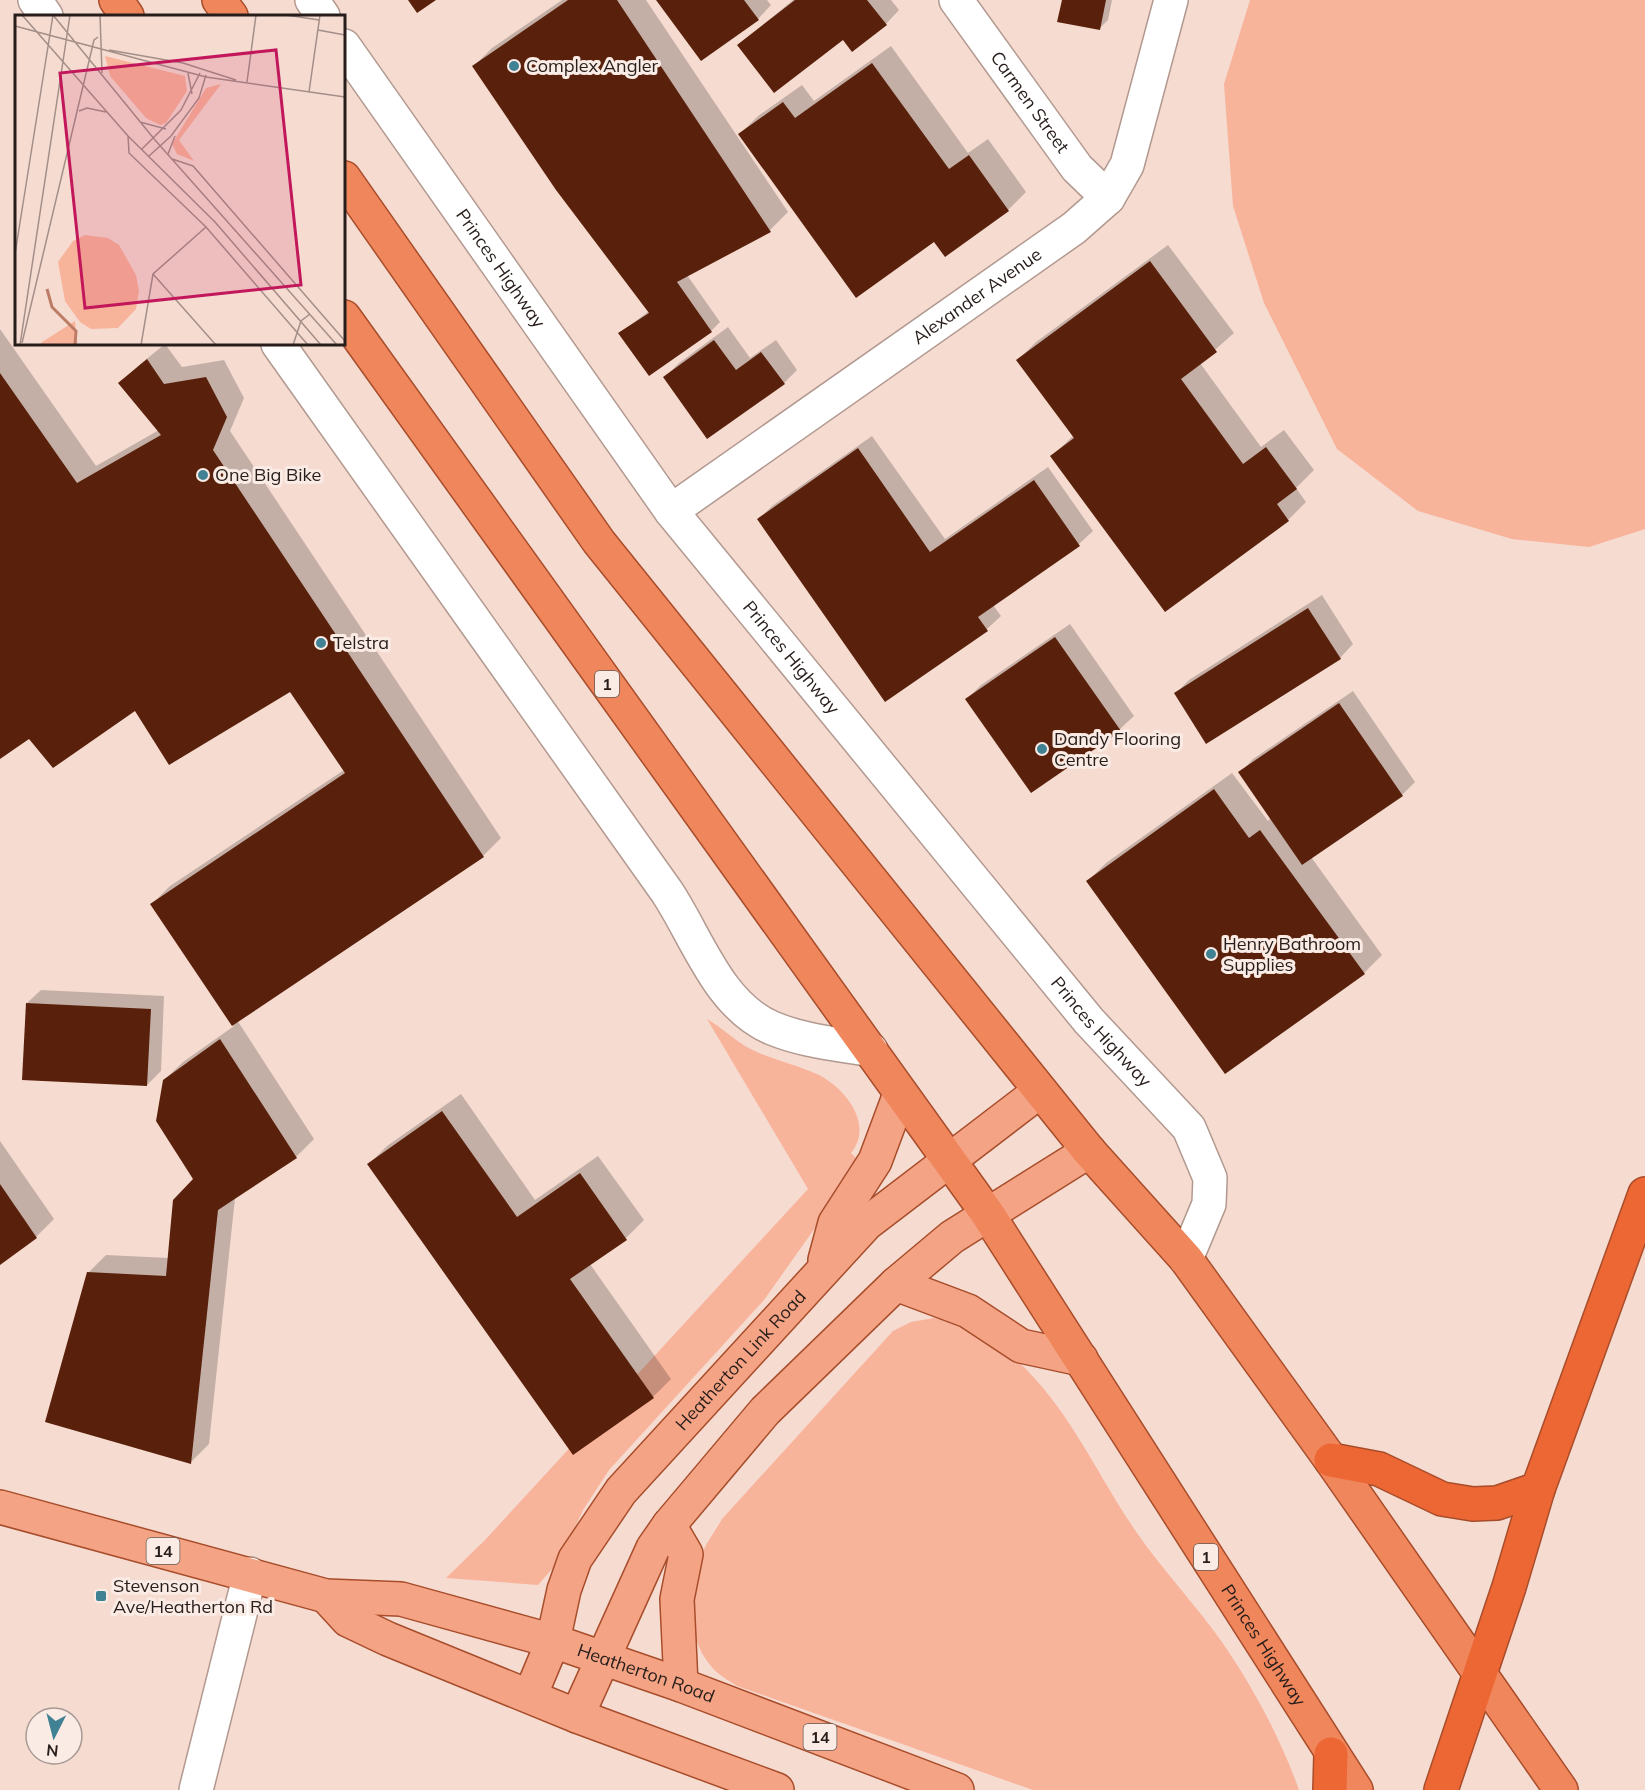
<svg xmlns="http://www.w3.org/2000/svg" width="1645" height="1790" font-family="Mulish,sans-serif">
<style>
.green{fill:#f8b39b}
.shadow{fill:#0003}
.building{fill:#59210b}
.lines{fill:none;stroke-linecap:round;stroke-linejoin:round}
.minor-casing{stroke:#b29990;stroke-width:36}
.primary-casing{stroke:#a84d2b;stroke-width:36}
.trunk-casing{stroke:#a84d2b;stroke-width:36}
.motorway-casing{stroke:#a84d2b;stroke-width:36}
.minor{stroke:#fff;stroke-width:33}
.primary{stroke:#f4a485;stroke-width:33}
.trunk{stroke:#f0865c;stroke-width:33}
.motorway{stroke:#ed6734;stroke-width:33}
.poi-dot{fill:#418194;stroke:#fbebe5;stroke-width:2}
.labels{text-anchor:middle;stroke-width:6;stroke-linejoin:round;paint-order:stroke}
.shield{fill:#fbebe5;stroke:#675b57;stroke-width:1.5}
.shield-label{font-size:16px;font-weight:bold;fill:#271d1a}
.poi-label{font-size:18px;fill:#271d1a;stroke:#fbebe5;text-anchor:start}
.street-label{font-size:18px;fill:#271d1a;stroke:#fbebe5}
.inset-river{fill:none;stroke:#bd7c65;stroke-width:3}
.inset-road{fill:none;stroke:#a38f88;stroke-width:1.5}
.view{fill:#c2185b;fill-opacity:0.15;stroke:#c2185b;stroke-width:3}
.inset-edge{fill:none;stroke:#271d1a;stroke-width:3}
</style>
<rect width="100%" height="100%" fill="#f6dbd1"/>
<!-- green -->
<g class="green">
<polygon points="1250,0 1645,0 1645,529 1589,547 1512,539 1418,511 1337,449 1264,303 1233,206 1224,84"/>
<path d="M707,1019C721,1027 732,1038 745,1046C768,1059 795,1064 819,1075C846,1089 874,1125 851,1153L861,1163L764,1300L609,1470L583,1510L560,1560L538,1585L446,1578L485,1540L808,1189Z"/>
<path d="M934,1318C972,1324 1012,1352 1037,1381C1077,1426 1103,1484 1137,1533C1164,1572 1197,1606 1224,1645C1254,1689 1281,1739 1299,1790H1033L737,1686C728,1680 717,1674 711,1666C685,1636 687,1586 703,1551C708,1540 716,1530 722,1519L893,1331L911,1322Z"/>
</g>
<!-- shadow -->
<g class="shadow">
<polygon points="562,0 646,0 788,212 770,230 687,275 720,322 711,331 620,333 649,311 474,66 492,48"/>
<polygon points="658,0 767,0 771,5 758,19"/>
<polygon points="793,0 891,0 899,10 886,24 844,38 739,45"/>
<polygon points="1063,0 1112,0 1108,20 1099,29"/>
<polygon points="891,46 968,153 988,139 1026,192 1008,210 934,240 740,134 758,116 802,85 814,101"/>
<polygon points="1168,245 1234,333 1200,363 1261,447 1284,430 1314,470 1296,488 1306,502 1288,520 1052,456 1074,435 1018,360 1036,342"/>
<polygon points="728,327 750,358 776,340 797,370 784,383 665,377 679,363"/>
<polygon points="0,329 96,466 159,430 120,384 138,366 165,344 182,367 224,360 244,398 230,431 501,838 483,856 237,1020 314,1139 296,1157 235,1198 209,1444 191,1462 88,1273 106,1255 169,1258 194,1180 164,1080 183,1062 234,1026 152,904 170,886 344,770 291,690 136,709 30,737 0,757"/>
<polygon points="872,436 945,539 1048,467 1093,531 1079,544 993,605 1001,616 987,629 885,700 759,519 772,506"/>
<polygon points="1322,595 1353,644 1340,658 1176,693 1189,680"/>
<polygon points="1070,624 1134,716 1120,729 1031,791 967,699 981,685"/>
<polygon points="1353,691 1415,782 1402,795 1311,857 1382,955 1364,973 1088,881 1106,863 1232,773 1268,821 1271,818 1240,773 1253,759"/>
<polygon points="41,990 164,996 161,1071 147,1085 27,1003"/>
<polygon points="461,1094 535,1200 598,1156 644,1220 626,1238 590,1264 671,1379 653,1397 369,1164 387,1146"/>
<polygon points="0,1141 54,1219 36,1237 0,1263"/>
</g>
<!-- building -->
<g class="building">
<polygon points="408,0 436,0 417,13"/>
<polygon points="568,0 617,0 771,232 677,282 712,332 649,376 618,333 649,313 556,190 472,66"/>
<polygon points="656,0 744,0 759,20 701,61"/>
<polygon points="795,0 867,0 887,25 852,52 843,40 774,93 737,45"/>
<polygon points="1062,0 1106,0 1100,30 1057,22"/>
<polygon points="872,63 949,169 969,155 1009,211 945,257 934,242 856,298 738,134 783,102 795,118"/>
<polygon points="1150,261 1217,352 1181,379 1243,464 1266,447 1297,489 1277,504 1289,521 1165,612 1050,456 1074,438 1016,360"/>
<polygon points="714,340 736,370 761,352 785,384 707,439 663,377"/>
<polygon points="147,359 164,384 206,377 227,417 213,450 484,857 232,1026 150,904 345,773 290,692 169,765 135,711 53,768 29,739 0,759 0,373 77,483 161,435 118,383"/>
<polygon points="858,448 930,552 1034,480 1080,546 978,617 988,631 885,702 757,519"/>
<polygon points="1308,608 1341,659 1206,744 1174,693"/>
<polygon points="1055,637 1121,731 1031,793 965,699"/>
<polygon points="1339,703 1403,796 1302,865 1238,772"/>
<polygon points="1214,789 1249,838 1260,830 1365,974 1225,1074 1086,881"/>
<polygon points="26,1003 151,1009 147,1086 22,1080"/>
<polygon points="220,1039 297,1158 218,1210 191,1464 45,1422 87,1272 166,1276 173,1200 193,1179 156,1121 163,1080"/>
<polygon points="442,1111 517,1217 580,1173 627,1240 570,1279 654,1398 573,1455 367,1164"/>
<polygon points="0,1184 37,1238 0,1265"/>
</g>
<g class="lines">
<!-- minor casing -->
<g class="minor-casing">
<g id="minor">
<polyline points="35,0 46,16"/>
<polyline points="312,0 323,16"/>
<path id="s1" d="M956,0L1077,168L1108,198"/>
<path id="s2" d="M344,46L671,511L1089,1021L1189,1128L1210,1178L1209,1204L1186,1259"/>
<path d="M278,344L667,892C697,937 718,1005 772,1028C803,1041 837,1044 871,1050"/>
<path id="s3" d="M671,511L1074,228L1108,198L1127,165L1171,0"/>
<polyline points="196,1790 250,1574"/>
</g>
</g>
<!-- primary casing -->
<g class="primary-casing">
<g id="primary">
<polyline points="825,1260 835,1223 875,1161 900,1094"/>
<polyline points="896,1284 968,1311 1021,1346 1081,1359"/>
<path id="s4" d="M0,1507L326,1596L401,1599L553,1641L681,1685L957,1790"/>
<polyline points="669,1525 686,1554 677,1599 681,1685"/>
<polyline points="326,1596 348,1620 388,1639 577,1716 777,1790"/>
<path id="s5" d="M530,1696L553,1641L564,1590L575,1559L621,1491L866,1224L1040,1091"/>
<polyline points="577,1716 653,1548 669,1525 765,1411 896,1284 952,1237 1089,1151"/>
</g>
</g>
<!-- trunk casing -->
<g class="trunk-casing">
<g id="trunk">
<polyline points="116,0 127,16"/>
<polyline points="219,0 231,16"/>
<polyline points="344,178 599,542 1089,1151 1186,1259 1331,1460 1561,1790"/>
<path id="s6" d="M344,317L987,1213L1356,1790"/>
</g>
</g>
<!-- motorway casing -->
<g class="motorway-casing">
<g id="motorway">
<polyline points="1331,1460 1379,1469 1442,1499 1473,1504 1497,1503 1538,1489"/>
<polyline points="1330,1790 1331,1754"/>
<polyline points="1441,1790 1509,1587 1538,1489 1645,1194"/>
</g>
</g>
<!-- minor -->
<use href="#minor" class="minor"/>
<!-- primary -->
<use href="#primary" class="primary"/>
<!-- trunk -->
<use href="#trunk" class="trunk"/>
<!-- motorway -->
<use href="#motorway" class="motorway"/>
</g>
<!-- markers -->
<g class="poi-dot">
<circle cx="514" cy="66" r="6"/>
<circle cx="203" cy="475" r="6"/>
<circle cx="321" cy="643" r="6"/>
<circle cx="1042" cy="749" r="6"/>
<circle cx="1211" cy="954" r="6"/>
<rect x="95" y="1590" width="12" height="12" rx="3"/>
</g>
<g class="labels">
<!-- shield labels -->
<g class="shield">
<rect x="595" y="671" width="24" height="26" rx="4.5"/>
<rect x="146.5" y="1538" width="33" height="26" rx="4.5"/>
<rect x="1194" y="1544" width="24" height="26" rx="4.5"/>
<rect x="803.5" y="1724" width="33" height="26" rx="4.5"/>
</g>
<g class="shield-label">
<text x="607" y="690">1</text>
<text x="163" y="1557">14</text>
<text x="1206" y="1563">1</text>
<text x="820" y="1743">14</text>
</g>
<!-- poi labels -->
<g class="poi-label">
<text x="526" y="72">Complex Angler</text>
<text x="215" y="481">One Big Bike</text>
<text x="333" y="649">Telstra</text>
<text x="1054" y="745">Dandy Flooring<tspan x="1054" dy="21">Centre</tspan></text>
<text x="1223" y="950">Henry Bathroom<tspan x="1223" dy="21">Supplies</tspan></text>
<text x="113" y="1592">Stevenson<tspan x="113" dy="21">Ave/Heatherton Rd</tspan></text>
</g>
<!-- street labels -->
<g class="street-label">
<text dy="6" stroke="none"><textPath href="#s1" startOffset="126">Carmen Street</textPath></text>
<text dy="6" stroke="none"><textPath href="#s2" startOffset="272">Princes Highway</textPath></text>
<text dy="6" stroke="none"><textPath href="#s3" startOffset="374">Alexander Avenue</textPath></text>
<text dy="6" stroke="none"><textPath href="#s2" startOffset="758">Princes Highway</textPath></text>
<text dy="6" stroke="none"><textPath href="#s2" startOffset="1244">Princes Highway</textPath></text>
<text dy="6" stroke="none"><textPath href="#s5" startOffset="404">Heatherton Link Road</textPath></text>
<text dy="6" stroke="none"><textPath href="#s6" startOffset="1616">Princes Highway</textPath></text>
<text dy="6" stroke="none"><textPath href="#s4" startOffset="669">Heatherton Road</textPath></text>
</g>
</g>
<!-- overview -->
<g transform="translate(15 15)">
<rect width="330" height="330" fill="#f6dbd1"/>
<path d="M90,41L170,61L172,76L151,108L145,110L131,103L95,61ZM206,69L164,125L179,146L162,139L157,129L191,73ZM70,220L93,223L104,230L121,260L124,276L121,294L103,313L76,314L65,307L50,286L43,247L58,226ZM60,306L62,330H25L27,327Z" fill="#f8b39b"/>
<path class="inset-river" d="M32,274L37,292L61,316L60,330"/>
<path class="inset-road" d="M7,0L113,121L200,207L306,330M38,0L140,125L322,330M85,0L87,58M271,0L304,5M0,11L191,62L330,82M303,15L330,20M94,35L168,48L221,65M173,58L177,79M232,67L241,0M294,77L305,0M64,96L72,93L91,97M125,107L151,114M113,121L114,138L191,212L293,330M127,134L166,95L185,58M153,139L160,121M134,141L156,121L184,83L191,60M157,144L178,151L330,326M0,239L38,0M138,259L201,330M7,328L79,25L83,22M5,330L55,0M126,330L138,259L191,212M278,330L286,306L295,299"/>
<path class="view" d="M261,35L286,270L70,293L45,58Z"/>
<rect width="330" height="330" class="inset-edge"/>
</g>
<!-- north arrow -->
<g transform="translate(54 1736) rotate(186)"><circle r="28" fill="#fbebe5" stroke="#a69994" stroke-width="1.5"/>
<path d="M0-4.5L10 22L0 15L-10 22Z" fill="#418194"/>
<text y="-9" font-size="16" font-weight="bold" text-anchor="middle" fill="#271d1a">N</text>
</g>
</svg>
